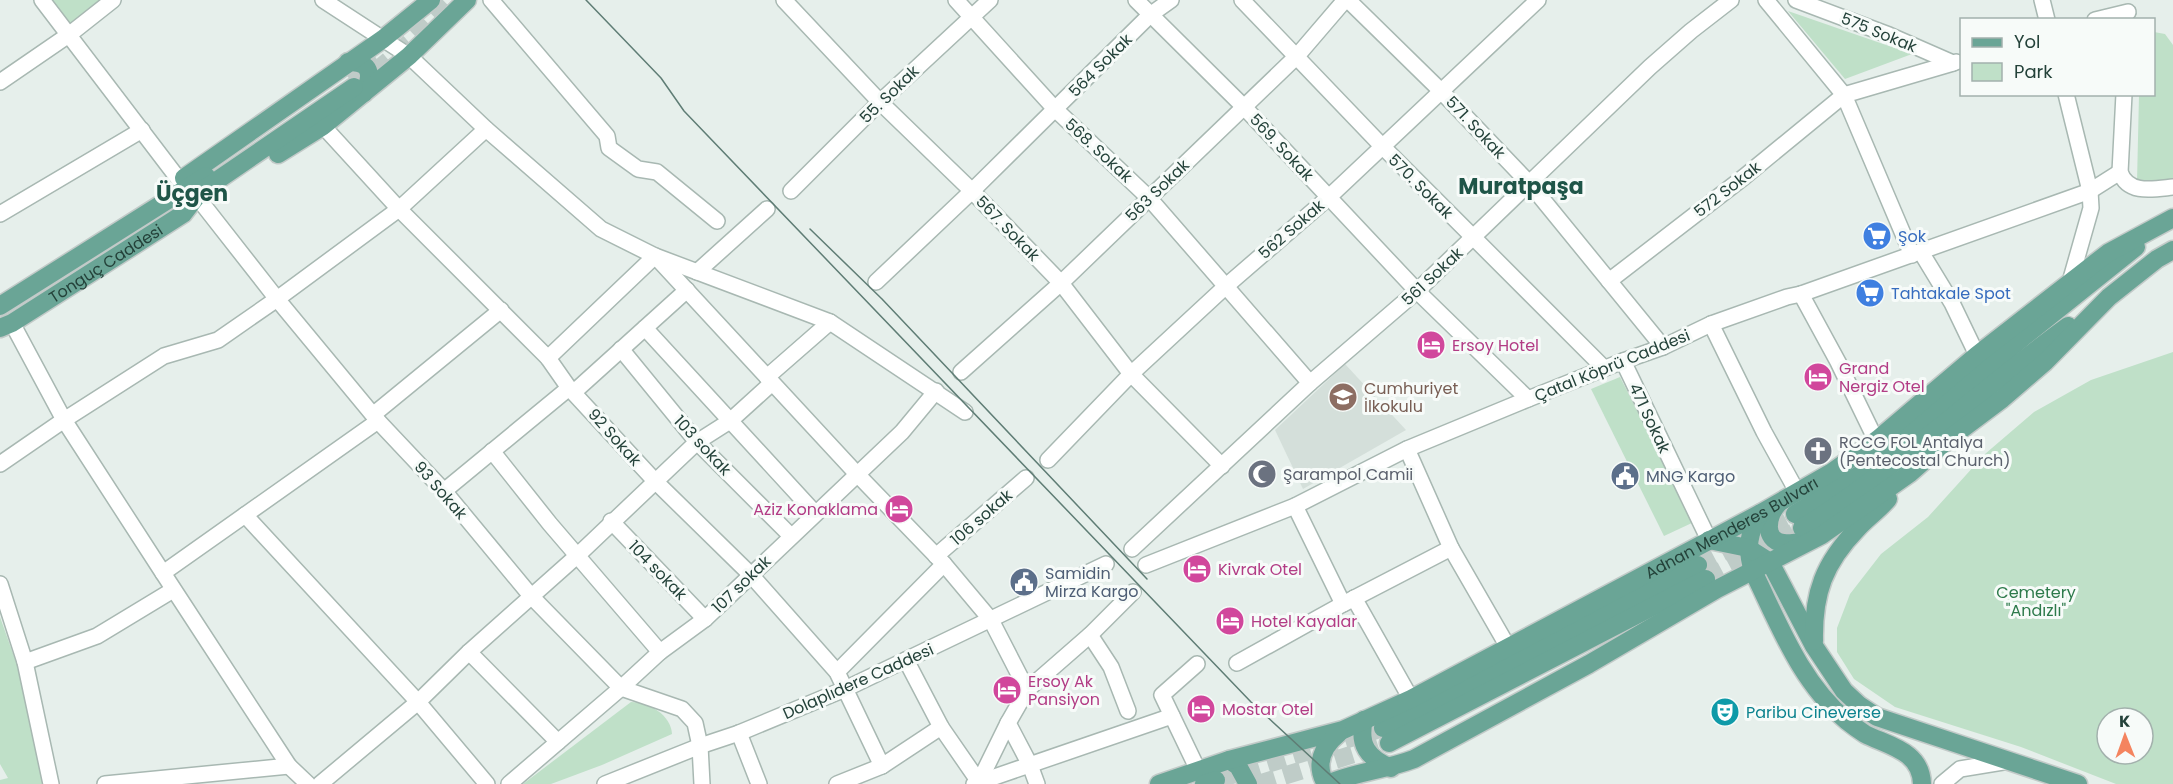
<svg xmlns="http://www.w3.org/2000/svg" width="2173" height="784" font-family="Poppins,sans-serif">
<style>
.built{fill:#d4dfda}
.green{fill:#bfe0c8;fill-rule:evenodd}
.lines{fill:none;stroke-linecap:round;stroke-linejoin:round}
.major-tunnel{stroke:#bfccc8;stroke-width:18;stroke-dasharray:18 9;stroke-linecap:butt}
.minor-casing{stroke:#a8b8b2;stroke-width:18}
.major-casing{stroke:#c2cac8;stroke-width:21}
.minor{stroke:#fff;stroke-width:15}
.major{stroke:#6aa596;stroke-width:18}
.tram{stroke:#5f7d75;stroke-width:1.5}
.labels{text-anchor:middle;stroke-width:6;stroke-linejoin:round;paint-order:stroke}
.street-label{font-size:16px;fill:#24423a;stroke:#f7fbf9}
.shop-label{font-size:16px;fill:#366cbe;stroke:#f7fbf9;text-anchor:start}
.hotel-label{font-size:16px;fill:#b23c85;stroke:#f7fbf9;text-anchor:start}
.education-label{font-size:16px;fill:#785e54;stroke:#f7fbf9;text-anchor:start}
.worship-label{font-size:16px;fill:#5b616d;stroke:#f7fbf9;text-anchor:start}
.service-label{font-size:16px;fill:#4e5e75;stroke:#f7fbf9;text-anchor:start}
.park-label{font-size:16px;fill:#2d7a4b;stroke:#f7fbf9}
.culture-label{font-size:16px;fill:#0d838f;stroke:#f7fbf9;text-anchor:start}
.district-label{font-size:22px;font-weight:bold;fill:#1f5548;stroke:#f7fbf9}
</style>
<rect width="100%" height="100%" fill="#e6efeb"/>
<!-- built -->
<polygon class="built" points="1345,364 1406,430 1303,489 1275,430"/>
<!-- green -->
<g class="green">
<polygon points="50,0 100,0 69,26"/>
<polygon points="1788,11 1912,54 1845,79"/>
<polygon points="2154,32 2165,34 2173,45 2173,180 2158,185 2137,182 2139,95 2154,94"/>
<path d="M2173,352V784H2116L2021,747L1895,707L1854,679L1837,652V628L1850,594L1881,554L1928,517L1985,454L2034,412L2091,380ZM2107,718H2143V754H2107Z"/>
<polygon points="1620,377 1694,522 1664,536 1591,389"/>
<polygon points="0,617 16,662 47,784 0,784 0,780 8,778 0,764"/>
<path d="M631,702C649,702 671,715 672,734L602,765L551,784H523Z"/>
</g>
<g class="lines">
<!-- major-tunnel -->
<g class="major-tunnel">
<polyline points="375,72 414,39 454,0"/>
<polyline points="348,77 376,58"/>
<polyline points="1698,565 1795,514"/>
<polyline points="1706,579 1802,528"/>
<polyline points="1216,780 1383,728"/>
<polyline points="1258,784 1389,743"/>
</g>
<!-- minor casing -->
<g class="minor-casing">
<g id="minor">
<polyline points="42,0 180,181"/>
<polyline points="323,0 409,56 486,129 601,229 655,256 830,322 965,412"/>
<polyline points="491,0 607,136 609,148 638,169 657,172 717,221"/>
<polyline points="784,0 880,102 972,191 1061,283 1131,374 1222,466"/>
<polyline points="956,0 1055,109 1149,198 1310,383"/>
<polyline points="1136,0 1244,107 1417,291 1528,399"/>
<polyline points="1242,0 1382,146 1604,368"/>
<polyline points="1348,0 1441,91 1530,184 1663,347"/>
<polyline points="1796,0 1889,35 1953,63 1956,62"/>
<polyline points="2042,0 2047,20"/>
<polyline points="2095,20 2128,12"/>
<polyline points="0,82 70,34 113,0"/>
<polyline points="2066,94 2090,191 2091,208 2070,282"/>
<path d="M2124,94L2120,172C2128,195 2154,189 2173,187"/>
<polyline points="323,126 399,209 548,358 569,388 655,481 751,575 837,672 882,766"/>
<polyline points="791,191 880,102 990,0"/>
<polyline points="201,202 277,299 378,421 444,491 531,596 621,688 682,709 695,723 700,746 702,784"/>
<polyline points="0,214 142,130"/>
<polyline points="1921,252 1952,303 1977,355"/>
<polyline points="1912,255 1844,95 1953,63"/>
<polyline points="697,272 767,209"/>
<polyline points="1609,281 1744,177 1844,95 1766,0"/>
<polyline points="876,282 972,191 1150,15 1171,0"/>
<polyline points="1801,294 1838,362 1872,432 1878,439"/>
<polyline points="12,323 64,420 163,573 378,421"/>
<polyline points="1711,324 1764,432 1795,488"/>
<polyline points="645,328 815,513"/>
<polyline points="621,349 697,442 791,536"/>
<polyline points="548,358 655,256 856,473 944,564 991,620 1027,690"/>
<polyline points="1623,361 1709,540"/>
<polyline points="961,372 1061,283 1297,56 1345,0"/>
<polyline points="767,377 830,322"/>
<polyline points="574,392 687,290"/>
<polyline points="374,414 501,310"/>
<polyline points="1407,449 1451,548 1508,647"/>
<polyline points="492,451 550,524 660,652"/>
<polyline points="1048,460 1131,374 1225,287 1329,197 1538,0"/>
<polyline points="0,464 64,420 164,356 218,340 277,299 399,209 486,129"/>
<polyline points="444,491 569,388"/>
<polyline points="1295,506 1343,604 1451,548"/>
<polyline points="245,515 418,702 487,784"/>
<polyline points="611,521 705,619"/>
<polyline points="1132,549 1310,383 1417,291 1650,67 1691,31 1731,0"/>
<polyline points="936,556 1026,478"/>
<polyline points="1146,565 1295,506 1407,449 1528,399 1623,361 1663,347 1711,324 1787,297 1801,294 2090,191 2120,172"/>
<polyline points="163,573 289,766 308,784"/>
<polyline points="0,584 25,662 51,784"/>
<polyline points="1354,598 1411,699"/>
<polyline points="1090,635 1111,667 1128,711"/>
<polyline points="469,652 558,742"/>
<polyline points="906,660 941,727 979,782 1008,723 1027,690 1090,635 1133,592"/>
<polyline points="25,662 97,636 173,590"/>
<polyline points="1237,663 1343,604"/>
<polyline points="1197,664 1162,695 1198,770"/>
<polyline points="837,672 944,564"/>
<polyline points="1008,723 1030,765 1037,784"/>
<polyline points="739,733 759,784"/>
<polyline points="105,784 289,766"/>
<polyline points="320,784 418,702 469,652 578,555 697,442 730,421 772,383"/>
<polyline points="509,784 621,688 660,652 705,619 902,432 936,391"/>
<polyline points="605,784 700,746 739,733 845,689 1106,564"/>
<polyline points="837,784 882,766 941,727"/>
<polyline points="974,784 1172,716"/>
<polyline points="1942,784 1960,769 2009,761"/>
</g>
</g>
<!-- major casing -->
<g class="major-casing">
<g id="major">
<path d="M348,62C371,62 373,74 364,93"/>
<polyline points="278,154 323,126 409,56 467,0"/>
<polyline points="184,178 383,39 431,0"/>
<polyline points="0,306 206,176"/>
<path id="s1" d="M0,328L12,323L183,214L200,192L354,87"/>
<path d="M1778,504C1768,515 1762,540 1783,543C1789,544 1797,542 1803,542"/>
<path d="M1761,513C1748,532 1746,549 1753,571C1779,624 1800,682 1847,721C1852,725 1859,730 1865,734C1889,746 1921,751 1922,784"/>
<polyline points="1795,514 1864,472 2026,335 2136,247"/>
<path d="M1802,528C1897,469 1978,391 2068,326"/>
<polyline points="1709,540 1748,548 1770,562 1814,646 1844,691 1859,705 1877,717 2078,784"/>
<path d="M1814,641C1813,593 1824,563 1858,528C1867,518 1879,510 1888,499"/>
<path d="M1364,720C1358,745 1368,758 1391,768"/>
<polyline points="1383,728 1698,565"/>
<polyline points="1389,743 1706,579"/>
<polyline points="1229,760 1238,766 1248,784"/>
<path id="s2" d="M1159,784L1229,760L1343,730L1411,699L1761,513L1832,472L1878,439L1977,355L2108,253L2173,218"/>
<polyline points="1204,784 1216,780"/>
<path d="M1326,784C1314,764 1323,746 1339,733"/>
<path d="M1327,784C1355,772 1385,770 1414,759L1589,664L1717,589L1822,535L1909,474L1950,438L2002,399L2045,362L2109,297L2157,259L2173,250"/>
</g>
</g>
<!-- minor -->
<use href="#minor" class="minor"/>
<!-- major -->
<use href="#major" class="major"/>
<!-- tram -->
<g class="tram">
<polyline points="586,0 661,78 684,111 1251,702 1340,784"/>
<polyline points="810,229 882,299 1147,579"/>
</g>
</g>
<!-- icons -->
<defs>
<g id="supermarket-disc" transform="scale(1.5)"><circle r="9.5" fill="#3f7fe0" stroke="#f7fbf9"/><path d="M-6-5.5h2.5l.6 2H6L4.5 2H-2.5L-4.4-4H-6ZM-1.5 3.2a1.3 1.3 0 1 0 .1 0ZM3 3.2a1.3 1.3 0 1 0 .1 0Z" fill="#fff"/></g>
<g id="hotel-disc" transform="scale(1.5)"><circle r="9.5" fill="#d1479c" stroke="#f7fbf9"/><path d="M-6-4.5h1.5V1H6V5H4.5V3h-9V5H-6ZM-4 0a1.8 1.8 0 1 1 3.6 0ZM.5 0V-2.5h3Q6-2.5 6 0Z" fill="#fff"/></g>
<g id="school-disc" transform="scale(1.5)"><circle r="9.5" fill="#8d6e63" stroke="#f7fbf9"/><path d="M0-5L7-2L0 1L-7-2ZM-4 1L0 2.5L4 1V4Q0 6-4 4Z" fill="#fff"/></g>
<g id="church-disc" transform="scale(1.5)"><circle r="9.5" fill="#6b7280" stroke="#f7fbf9"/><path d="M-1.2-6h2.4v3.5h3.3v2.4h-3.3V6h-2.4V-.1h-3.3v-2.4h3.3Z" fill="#fff"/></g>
<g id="mosque-disc" transform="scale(1.5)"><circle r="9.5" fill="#6b7280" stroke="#f7fbf9"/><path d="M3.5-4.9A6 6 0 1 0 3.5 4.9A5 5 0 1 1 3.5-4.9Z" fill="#fff"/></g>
<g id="civic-disc" transform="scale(1.5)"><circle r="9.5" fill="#5c6f8a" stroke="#f7fbf9"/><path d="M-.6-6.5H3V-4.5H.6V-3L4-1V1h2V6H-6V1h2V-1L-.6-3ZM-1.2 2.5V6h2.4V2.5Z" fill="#fff"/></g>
<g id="theatre-disc" transform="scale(1.5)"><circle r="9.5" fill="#0f9aa8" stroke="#f7fbf9"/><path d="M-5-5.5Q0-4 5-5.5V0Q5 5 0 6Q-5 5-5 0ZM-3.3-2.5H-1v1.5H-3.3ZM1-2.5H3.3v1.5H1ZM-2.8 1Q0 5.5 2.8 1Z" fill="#fff"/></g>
</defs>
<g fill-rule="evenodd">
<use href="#supermarket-disc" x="1877" y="236"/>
<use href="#supermarket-disc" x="1870" y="293"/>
<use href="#hotel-disc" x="1431" y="345"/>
<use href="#hotel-disc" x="1818" y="377"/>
<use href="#school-disc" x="1343" y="397"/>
<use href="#church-disc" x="1818" y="451"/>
<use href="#mosque-disc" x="1262" y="474"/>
<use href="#civic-disc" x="1625" y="476"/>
<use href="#hotel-disc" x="899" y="509"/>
<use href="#hotel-disc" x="1197" y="569"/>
<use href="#civic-disc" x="1024" y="582"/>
<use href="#hotel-disc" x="1230" y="621"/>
<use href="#hotel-disc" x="1007" y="690"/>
<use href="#hotel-disc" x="1201" y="709"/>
<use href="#theatre-disc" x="1725" y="712"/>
</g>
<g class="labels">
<!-- street labels -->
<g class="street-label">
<text transform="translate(1879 32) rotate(22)" y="6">575 Sokak</text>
<text transform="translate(1100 65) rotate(-45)" y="6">564 Sokak</text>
<text transform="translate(889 94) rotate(-44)" y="6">55. Sokak</text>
<text transform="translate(1476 127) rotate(47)" y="6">571. Sokak</text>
<text transform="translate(1282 147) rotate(47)" y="6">569. Sokak</text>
<text transform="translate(1099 150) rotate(43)" y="6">568. Sokak</text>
<text transform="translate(1421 186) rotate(45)" y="6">570. Sokak</text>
<text transform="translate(1727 189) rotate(-38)" y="6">572 Sokak</text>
<text transform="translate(1157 190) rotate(-44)" y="6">563 Sokak</text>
<text transform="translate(1008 228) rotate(46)" y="6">567. Sokak</text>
<text transform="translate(1291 229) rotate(-41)" y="6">562 Sokak</text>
<text dy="6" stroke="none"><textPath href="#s1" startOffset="124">Tonguç Caddesi</textPath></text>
<text transform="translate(1432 276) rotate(-43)" y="6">561 Sokak</text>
<text transform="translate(1612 365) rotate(-22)" y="6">Çatal Köprü Caddesi</text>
<text transform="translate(1650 418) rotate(65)" y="6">471 Sokak</text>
<text transform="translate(615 437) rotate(48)" y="6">92 Sokak</text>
<text transform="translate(703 445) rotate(47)" y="6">103 sokak</text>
<text transform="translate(441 490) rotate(49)" y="6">93 Sokak</text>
<text transform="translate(981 517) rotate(-41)" y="6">106 sokak</text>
<text dy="6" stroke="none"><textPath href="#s2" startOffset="630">Adnan Menderes Bulvarı</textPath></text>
<text transform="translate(658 570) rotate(46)" y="6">104 sokak</text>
<text transform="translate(741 584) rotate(-44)" y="6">107 sokak</text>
<text transform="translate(858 681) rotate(-24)" y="6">Dolaplıdere Caddesi</text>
</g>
<!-- shop labels -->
<g class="shop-label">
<text x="1898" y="242">Şok</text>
<text x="1891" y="299">Tahtakale Spot</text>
</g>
<!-- hotel labels -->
<g class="hotel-label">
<text x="1452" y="351">Ersoy Hotel</text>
<text x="1839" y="374">Grand<tspan x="1839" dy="18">Nergiz Otel</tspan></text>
<text x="878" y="515" text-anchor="end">Aziz Konaklama</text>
<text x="1218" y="575">Kivrak Otel</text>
<text x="1251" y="627">Hotel Kayalar</text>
<text x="1028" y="687">Ersoy Ak<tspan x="1028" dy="18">Pansiyon</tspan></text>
<text x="1222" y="715">Mostar Otel</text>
</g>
<!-- education labels -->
<g class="education-label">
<text x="1364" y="394">Cumhuriyet<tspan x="1364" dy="18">İlkokulu</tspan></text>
</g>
<!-- worship labels -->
<g class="worship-label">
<text x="1839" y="448">RCCG FOL Antalya<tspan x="1839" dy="18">(Pentecostal Church)</tspan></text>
<text x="1283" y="480">Şarampol Camii</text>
</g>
<!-- service labels -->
<g class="service-label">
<text x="1646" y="482">MNG Kargo</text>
<text x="1045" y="579">Samidin<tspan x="1045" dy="18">Mirza Kargo</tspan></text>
</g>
<!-- park labels -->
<g class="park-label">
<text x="2036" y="598">Cemetery<tspan x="2036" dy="18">"Andızlı"</tspan></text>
</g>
<!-- culture labels -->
<g class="culture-label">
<text x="1746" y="718">Paribu Cineverse</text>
</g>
<!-- district labels -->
<g class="district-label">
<text x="1521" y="194">Muratpaşa</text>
<text x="192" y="201">Üçgen</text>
</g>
</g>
<!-- legend -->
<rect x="1960" y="18" width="195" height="78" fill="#f7fbf9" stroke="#a3b1ad" stroke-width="1.5"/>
<rect x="1972" y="38" width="30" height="9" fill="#6aa596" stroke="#a3b1ad" stroke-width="1.5"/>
<text x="2014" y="48" font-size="18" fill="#24423a">Yol</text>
<rect x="1972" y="63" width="30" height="18" fill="#bfe0c8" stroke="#a3b1ad" stroke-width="1.5"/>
<text x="2014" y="78" font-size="18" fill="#24423a">Park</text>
<!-- north arrow -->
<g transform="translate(2125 736) rotate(359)"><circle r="28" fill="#f7fbf9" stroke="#a3b1ad" stroke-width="1.5"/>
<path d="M0-4.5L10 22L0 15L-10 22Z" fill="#f4845f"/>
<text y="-9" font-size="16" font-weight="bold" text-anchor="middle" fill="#24423a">K</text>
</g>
</svg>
